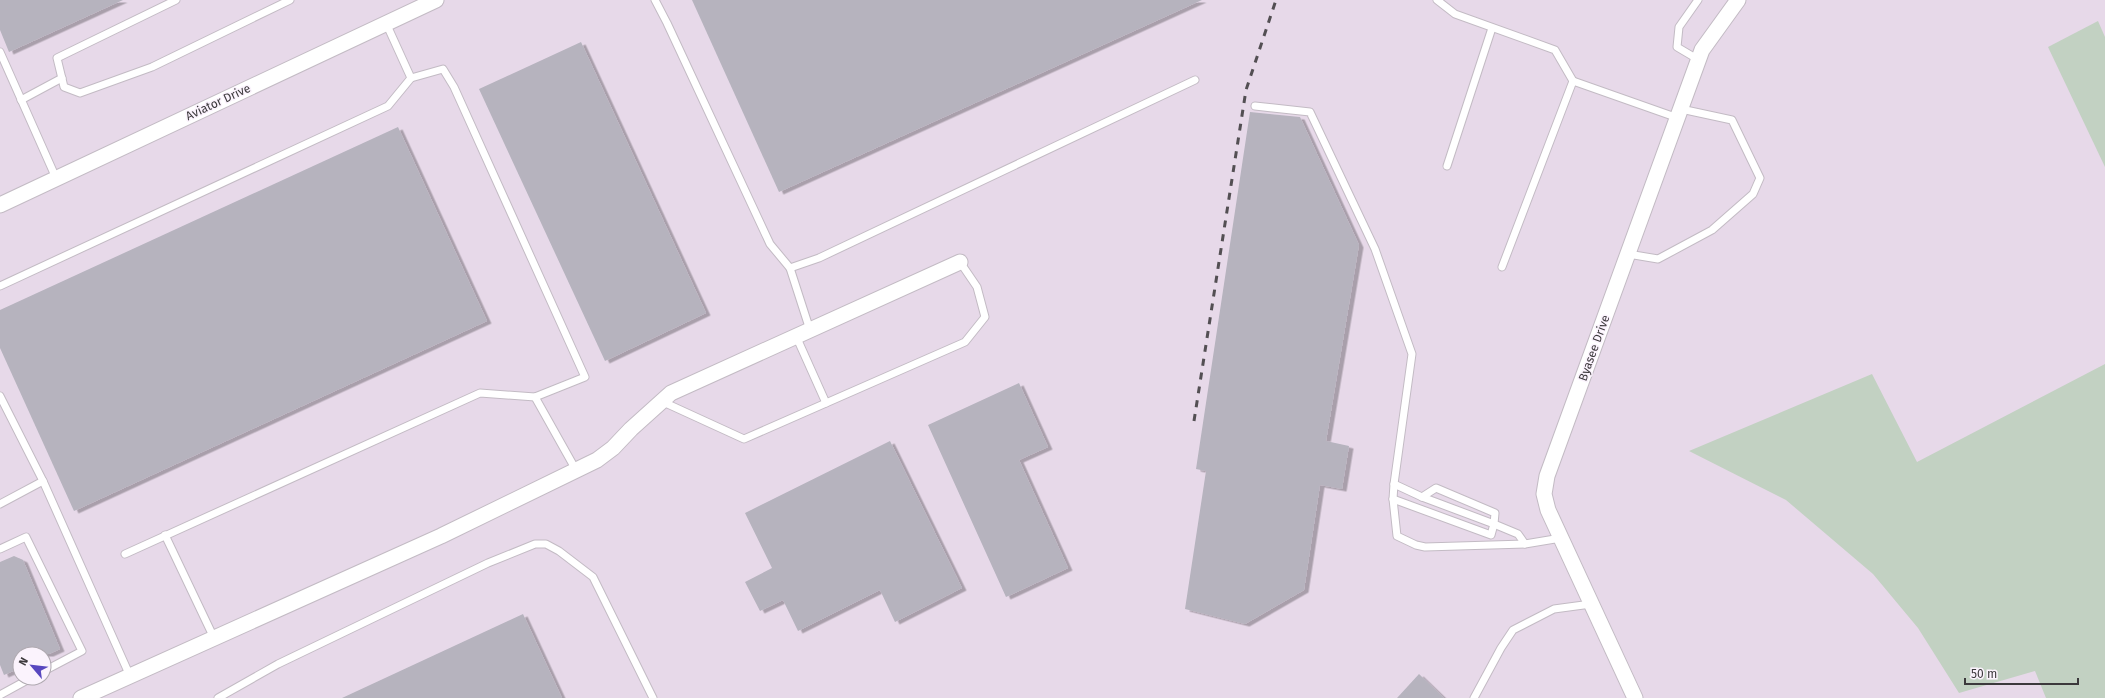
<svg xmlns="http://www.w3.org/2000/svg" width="2105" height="698" font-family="'Fira Sans',sans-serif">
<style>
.built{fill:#e7d9e9;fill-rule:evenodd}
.green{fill:#c2d1c2}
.building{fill:#b6b3be;filter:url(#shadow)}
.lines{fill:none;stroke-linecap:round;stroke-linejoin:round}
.service-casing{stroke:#c3bbc4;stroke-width:9}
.minor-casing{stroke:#c3bbc4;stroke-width:17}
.service{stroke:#fff;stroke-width:7}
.minor{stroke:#fff;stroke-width:15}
.rail{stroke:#534f53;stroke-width:3;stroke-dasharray:7 7;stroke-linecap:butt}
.labels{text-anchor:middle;stroke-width:3;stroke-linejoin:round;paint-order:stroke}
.street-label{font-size:12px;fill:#3c393c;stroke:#fbf3fd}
</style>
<defs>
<filter id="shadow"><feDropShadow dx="4.5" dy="2.5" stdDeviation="0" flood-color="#0004"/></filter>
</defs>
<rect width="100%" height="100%" fill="#eee5ef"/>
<!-- built -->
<path class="built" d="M0,0H2105V698H0ZM20,654H44V678H20Z"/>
<!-- green -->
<g class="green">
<polygon points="2098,21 2105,37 2105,167 2048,47"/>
<polygon points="2105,364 2105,698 2046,698 2035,671 1959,693 1918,628 1873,574 1786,500 1689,451 1872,374 1917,462"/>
</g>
<!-- building -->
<g class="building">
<polygon points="0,0 123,0 9,52 0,30"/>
<polygon points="692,0 1202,0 779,192"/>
<polygon points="581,42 706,313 605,361 479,89"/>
<polygon points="1250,112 1300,117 1359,245 1326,441 1349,446 1342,489 1320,485 1304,590 1245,624 1185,609 1206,471 1196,469"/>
<polygon points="398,127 487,321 74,511 0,348 0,310"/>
<polygon points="1019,383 1048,447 1019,460 1068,568 1006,597 928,425"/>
<polygon points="890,441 962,588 895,622 880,590 798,631 783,600 760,611 745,582 772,568 745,513"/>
<polygon points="14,556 23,560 60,649 49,654 20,654 20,668 4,675 0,665 0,562"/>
<polygon points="523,614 562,698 342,698"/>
<polygon points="1419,674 1444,698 1397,698"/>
</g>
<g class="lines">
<!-- service casing -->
<g class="service-casing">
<g id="service">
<polyline points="176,0 57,58 64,87 80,93 152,67 290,0"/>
<polyline points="655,0 667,23 770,244 790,268 819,258 1195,80"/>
<polyline points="1437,0 1455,14 1555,50 1573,81"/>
<polyline points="1698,0 1679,27 1677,47 1699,60"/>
<polyline points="386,23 411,78"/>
<polyline points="0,52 56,178"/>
<polyline points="21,100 62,78"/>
<polyline points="1255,106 1310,112 1375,249 1412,354 1394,484 1393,499 1397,536 1416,545 1425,547 1525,544 1561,538"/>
<polyline points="1447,166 1492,28"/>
<polyline points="1628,254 1658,259 1712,230 1753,194 1760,178 1732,120 1681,109"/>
<polyline points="1502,267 1573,81 1678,118"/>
<polyline points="790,268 810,330"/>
<polyline points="0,286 388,106 411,78 443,69 454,87 585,377 535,397 480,393 125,554"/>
<polyline points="796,336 826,403"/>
<polyline points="0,396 43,481 130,676"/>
<polyline points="535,397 576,470"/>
<polyline points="661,401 744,439 965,342 985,317 977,287 960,262"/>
<polyline points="1422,497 1436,488 1495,513 1494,524 1518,534 1525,544"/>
<polyline points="1393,499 1491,535 1494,524 1422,497 1394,484"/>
<polyline points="0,504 43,481"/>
<polyline points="165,535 214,638"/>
<polyline points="0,549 26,537 82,651 44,671"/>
<polyline points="0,695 31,678"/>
<polyline points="218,698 278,664 488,563 535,544 546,544 559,551 593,577 653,698"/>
<polyline points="1474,698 1501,648 1513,630 1554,609 1591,604"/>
</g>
</g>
<!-- minor casing -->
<g class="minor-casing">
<g id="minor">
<polyline points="0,205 436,0"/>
<polyline points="81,698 441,536 597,460 613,448 631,429 671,393 960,262"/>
<polyline points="1635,698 1548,510 1544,494 1547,476 1702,50 1738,0"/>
</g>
</g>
<!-- service -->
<use href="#service" class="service"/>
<!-- minor -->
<use href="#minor" class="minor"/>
<!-- rail -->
<polyline class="rail" points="1194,421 1246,90 1276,0"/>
</g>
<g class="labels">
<!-- street labels -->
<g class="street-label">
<text transform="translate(218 102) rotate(-25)" y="4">Aviator Drive</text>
<text transform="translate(1594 348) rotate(-70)" y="4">Byasee Drive</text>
</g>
</g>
<!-- north arrow -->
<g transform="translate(32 666) rotate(298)"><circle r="19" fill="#fbf3fd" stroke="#afa9b0"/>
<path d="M0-3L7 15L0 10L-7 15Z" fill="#5847bf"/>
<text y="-6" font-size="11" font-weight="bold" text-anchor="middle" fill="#3c393c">N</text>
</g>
<!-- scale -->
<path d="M1965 678v6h113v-6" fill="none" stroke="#3c393c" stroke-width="2"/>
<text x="1971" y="678" font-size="12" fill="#3c393c" stroke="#fbf3fd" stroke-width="3" paint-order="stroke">50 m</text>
</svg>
